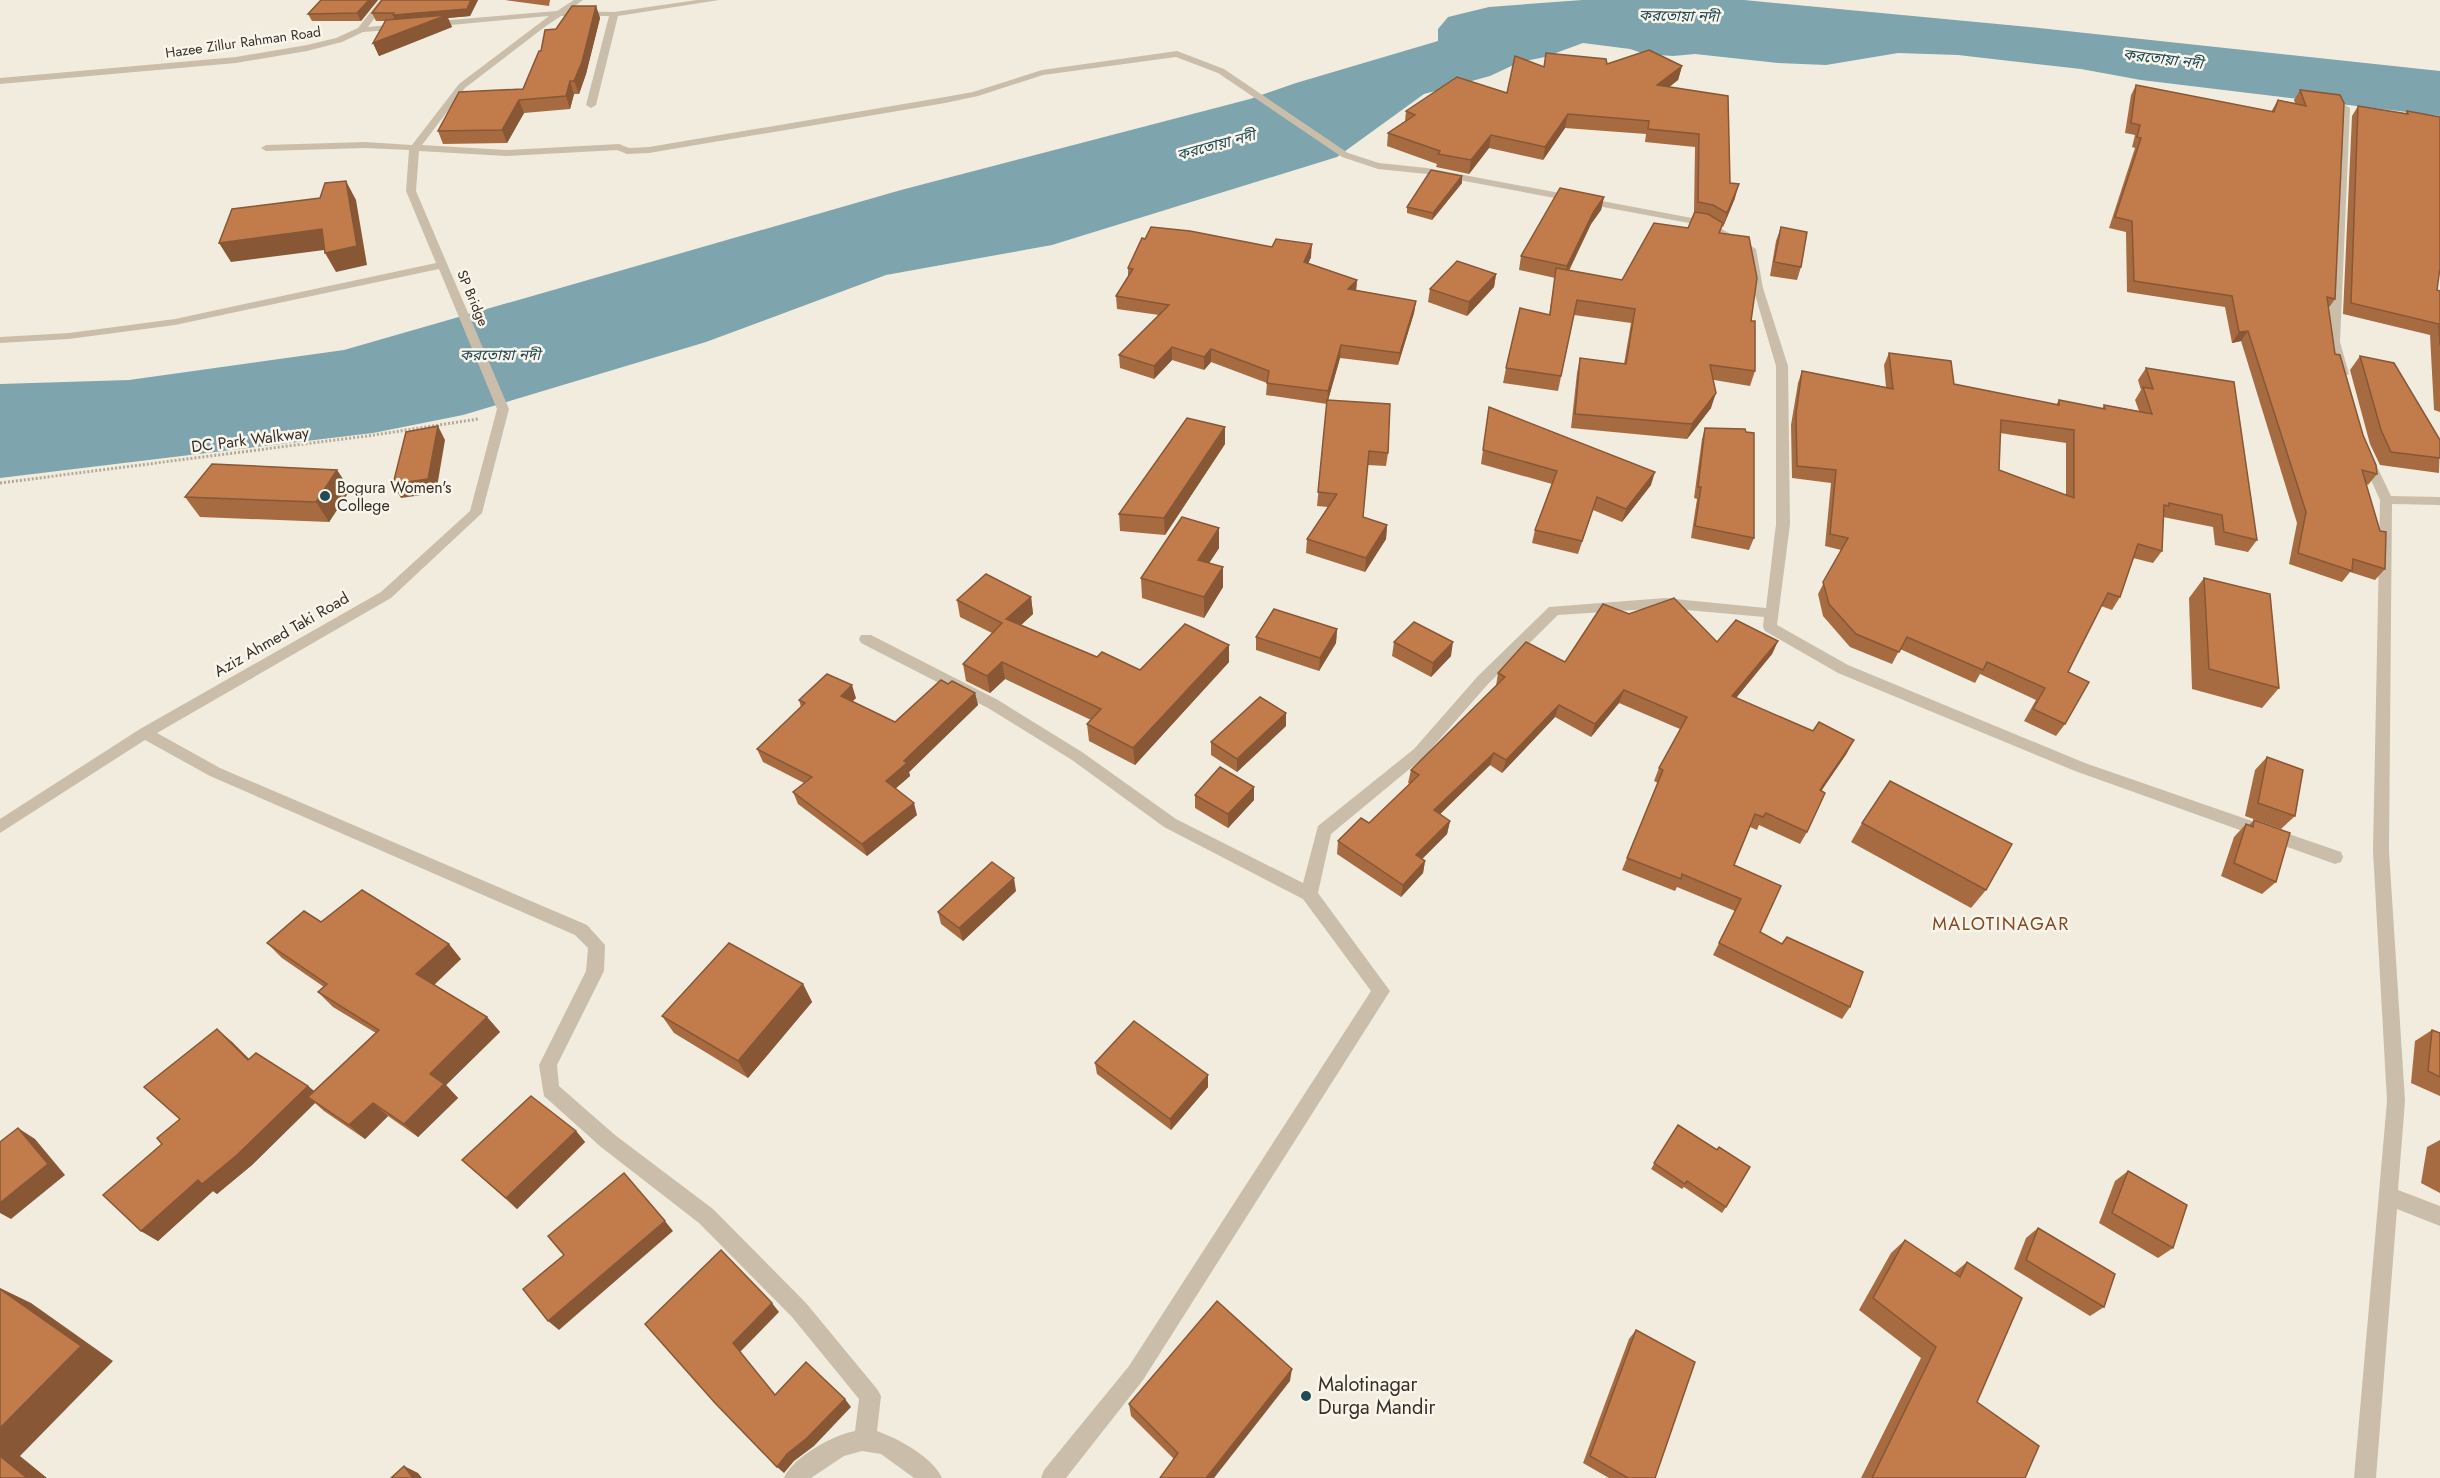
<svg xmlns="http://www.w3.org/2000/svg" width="2440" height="1478" font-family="Jost,'Noto Sans Bengali',sans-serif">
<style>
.water{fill:#7ea4ae}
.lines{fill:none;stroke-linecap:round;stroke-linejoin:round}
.path{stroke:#b5a894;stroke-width:3;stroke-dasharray:2 2;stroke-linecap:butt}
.minor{fill:#cabeaa;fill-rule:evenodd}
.wall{fill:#a76b41;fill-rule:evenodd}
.shaded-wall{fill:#885735}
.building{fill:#c27c4c;stroke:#885735;stroke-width:1.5;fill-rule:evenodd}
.poi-dot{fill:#204b57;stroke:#f9f5ea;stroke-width:2}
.labels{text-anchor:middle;stroke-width:5;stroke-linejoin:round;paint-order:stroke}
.far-street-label{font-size:14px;fill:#373029;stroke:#f9f5ea}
.far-water-label{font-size:15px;font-style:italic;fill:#204b57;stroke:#f9f5ea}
.street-label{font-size:16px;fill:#373029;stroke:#f9f5ea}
.poi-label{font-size:16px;fill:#373029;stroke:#f9f5ea;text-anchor:start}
.neighbourhood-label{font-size:18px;letter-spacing:1.5px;fill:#834b25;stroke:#f9f5ea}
.near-poi-label{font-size:20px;fill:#373029;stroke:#f9f5ea;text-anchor:start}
</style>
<rect width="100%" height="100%" fill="#f2ecde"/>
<!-- water -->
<polygon class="water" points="1582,0 1744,0 2029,27 2440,71 2440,116 2141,80 2081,69 1958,55 1898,53 1826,65 1778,63 1695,54 1673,56 1645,54 1630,49 1583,43 1545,57 1520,62 1490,76 1424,94 1337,157 1052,245 886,275 706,342 463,415 373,433 0,478 0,384 129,380 344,350 901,190 1250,99 1296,83 1438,41 1438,29 1448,17 1489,7"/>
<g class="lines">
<!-- path -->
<polyline class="path" points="0,483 374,435 478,419"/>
<!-- minor -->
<g class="minor">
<polygon points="380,0 388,0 368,27 400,24 403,25 403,29 363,32 342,42 307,51 236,63 0,84 0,78 236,57 307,45 336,38 358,28"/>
<path d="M574,0H583L568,11L614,12L697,0H719L618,16L596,105L591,108L586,105L609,16H561L546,26L465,88L422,145L506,150L619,144L629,148L649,147L945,97L973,92L1042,70L1177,51L1224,69L1348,153L1379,163L1427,168L1708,221L1756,249L1763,288L1788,366L1790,524L1777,625L1848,665L2085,763L2341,852L2343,857L2341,862L2335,864L2075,771L1838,673L1765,631L1763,627L1764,617L1665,608L1558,615L1488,684L1424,757L1331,834L1318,893L1390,991L1143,1380L1066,1478H1041L1044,1470L1129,1366L1371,991L1303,899L1164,827L1072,760L988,708L861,643L859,639L861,635H871L998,700L1082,752L1176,819L1303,883L1318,826L1414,749L1478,676L1549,607L1665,598L1766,608L1776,524V366L1753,288L1746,250L1705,226L1427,174L1378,169L1342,157L1218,73L1176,57L1043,75L978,96L945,103L649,153L627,154L617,150L506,156L419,151L416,191L509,409L482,513L391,598L157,733L220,768L587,925L605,945L604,971L557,1065L559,1086L615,1135L713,1209L806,1303L877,1389L881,1396L877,1431C897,1438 933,1457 942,1478H914L881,1454L862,1451L844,1456L811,1478H784C793,1457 833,1435 855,1431L859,1399L792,1317L699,1223L601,1147L544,1096L539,1065L586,971L588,948L575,935L210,776L145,740L0,833V819L140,729L381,592L470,511L497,409L439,269L175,325L69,339L0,343V337L69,333L175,319L436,263L406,191L409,150L365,148L266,151L261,148L266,145L365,142L412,145L459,84L549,16L429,27L425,24L426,22L557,11Z"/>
<polygon points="2345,105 2350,108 2340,342 2349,374 2343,377 2337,374 2328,342 2340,108"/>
<polygon points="2367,454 2373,458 2391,496 2440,497 2440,505 2392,504 2389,851 2405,1101 2398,1190 2440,1206 2440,1226 2397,1209 2376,1478 2354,1478 2387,1101 2373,851 2380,500 2361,458"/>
</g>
</g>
<!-- wall -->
<g class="wall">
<polygon points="378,0 361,21 312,21 308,14"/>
<polygon points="382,0 478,0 470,16 448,18 452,27 379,56 373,43 385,21 376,21 372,13"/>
<polygon points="505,0 550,0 549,6"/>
<polygon points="596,6 600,18 586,74 579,94 574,94 570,109 524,113 507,143 443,144 438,131 523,89 541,51 556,29"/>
<polygon points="1607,64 1682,66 1678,80 1669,87 1730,183 1735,198 1723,227 1722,226 1720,233 1751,321 1755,371 1750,386 1714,380 1711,408 1687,439 1571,428 1577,373 1580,358 1624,364 1631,323 1574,315 1558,391 1503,383 1506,368 1549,315 1555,278 1519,270 1521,256 1604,197 1601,210 1591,224 1569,271 1622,280 1688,228 1694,212 1695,147 1645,142 1646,134 1565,128 1543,160 1489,148 1469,174 1436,167 1437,164 1387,146 1388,133 1405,121 1406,111 1507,93 1544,67"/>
<polygon points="2136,85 2271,112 2278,100 2295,103 2294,100 2300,90 2340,95 2335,299 2328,309 2335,354 2363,435 2377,474 2368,485 2366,484 2385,569 2375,580 2350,572 2342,582 2289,564 2297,523 2241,341 2232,343 2225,307 2127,292 2126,232 2109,228 2135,148 2132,147 2135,135 2125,133 2131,95"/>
<polygon points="2358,106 2405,114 2407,111 2437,290 2440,291 2440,412 2434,410 2430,335 2343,314 2352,116"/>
<polygon points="1462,183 1432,220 1407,213 1407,207"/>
<polygon points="1781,227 1801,267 1797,280 1770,276 1776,241"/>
<polygon points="1145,239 1311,257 1308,263 1357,280 1356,290 1416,301 1414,313 1398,365 1340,358 1328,400 1388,453 1386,466 1367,465 1363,517 1387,525 1386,539 1365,572 1306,553 1307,539 1328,507 1317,506 1327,404 1266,395 1267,383 1211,362 1204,370 1172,360 1154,379 1120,368 1119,355 1159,315 1117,309 1116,296 1128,276 1128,268"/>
<polygon points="1496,274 1494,287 1467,316 1428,302 1430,289"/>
<path d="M1889,353L1954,384L2056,405L2059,400L2102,409L2104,405L2139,411L2135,400L2141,390L2138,380L2146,368L2257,540L2248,552L2215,545L2213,527L2163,517L2162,551L2153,563L2133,558L2120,597L2112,610L2101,606L2068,672L2065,724L2056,736L2024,721L2036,700L1980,674L1975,683L1900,649L1892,664L1850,647L1823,616L1818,594L1841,550L1825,546L1831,483L1792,478L1791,425L1798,383L1802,371L1886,387L1884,365ZM2000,433L2066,443V495L1999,470Z"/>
<polygon points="2360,356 2440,440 2439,473 2380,465 2370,444 2350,370"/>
<polygon points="1489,407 1651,485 1622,522 1593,510 1578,554 1532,543 1535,530 1552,484 1481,464"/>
<polygon points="1705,428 1754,538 1749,550 1691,538 1697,499 1694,498 1702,439"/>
<polygon points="1225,444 1165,535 1120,531 1119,514"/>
<polygon points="337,470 350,490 329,522 200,517 185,497"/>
<polygon points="1219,528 1219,548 1209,563 1223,587 1204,618 1142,598 1141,578"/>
<polygon points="2204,578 2279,688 2262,708 2192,689 2189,598"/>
<polygon points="1031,597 1033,614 1021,625 1097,657 1140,670 1229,645 1229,662 1135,765 1089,741 1087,724 1091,720 1005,679 990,693 966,681 963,664 992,633 960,617 957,600"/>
<polygon points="1629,614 1717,642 1778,641 1772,654 1736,698 1847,753 1821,791 1807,832 1800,844 1759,825 1757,830 1750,827 1734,865 1760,932 1850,1007 1842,1019 1713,955 1735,911 1677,887 1675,891 1622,870 1658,783 1654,781 1659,768 1680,729 1619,703 1591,737 1555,717 1502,773 1490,765 1440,814 1450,821 1447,834 1422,859 1425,861 1423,873 1401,897 1337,854 1338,841 1369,823 1410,784 1408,783 1411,770 1496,686 1498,673 1565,662"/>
<polygon points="1337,629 1336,643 1319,671 1256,650 1256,637"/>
<polygon points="1394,642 1451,656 1431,677 1392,656"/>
<polygon points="948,684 975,693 978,705 909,772 910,776 895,789 917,815 867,856 798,804 793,792 804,783 763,762 757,749 801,707 799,700 856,698 852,701 895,722"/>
<polygon points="1286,713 1286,726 1237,772 1211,755 1211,742"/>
<polygon points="2267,757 2295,816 2281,829 2245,816 2255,770"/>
<polygon points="1195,795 1254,800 1228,828 1195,808"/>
<polygon points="2254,820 2276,882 2262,894 2221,876 2234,837 2246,824 2249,825"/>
<polygon points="1862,823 1986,890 1971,908 1851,842"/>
<polygon points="1016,891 963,941 941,924 938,912"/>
<polygon points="321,922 461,959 434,984 487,1017 500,1032 446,1085 458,1098 418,1137 388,1116 365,1139 324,1111 315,1103 252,1165 217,1194 213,1191 158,1241 141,1231 162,1144 180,1119 231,1041 249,1059 308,1086 314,1091 376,1033 333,1007 318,992 324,987 282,958 267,943"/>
<polygon points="803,984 812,1002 748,1078 674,1033 662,1016"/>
<polygon points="2432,1030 2440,1033 2440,1096 2411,1083 2415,1041"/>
<polygon points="1095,1063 1208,1087 1171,1130 1097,1074"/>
<polygon points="1678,1125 1717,1150 1726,1207 1722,1213 1684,1187 1682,1189 1651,1169"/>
<polygon points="576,1131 585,1142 517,1209 462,1160"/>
<polygon points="2440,1140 2440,1193 2421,1183 2427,1147"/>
<polygon points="2128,1171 2173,1248 2158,1258 2099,1223 2115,1181"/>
<polygon points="2038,1228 2104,1307 2090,1316 2014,1269 2026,1238"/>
<polygon points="1905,1240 1954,1273 1967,1262 1977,1402 2025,1478 1861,1478 1921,1358 1859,1310 1891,1253"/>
<polygon points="1636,1330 1655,1478 1609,1478 1583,1463 1629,1339"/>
<polygon points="1290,1381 1174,1459 1131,1416 1129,1404"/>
</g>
<!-- shaded-wall -->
<g class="shaded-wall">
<polygon points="369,0 378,0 361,21 357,13"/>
<polygon points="471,0 478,0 470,16 448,18 452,27 379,56 373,43 396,22 393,15"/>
<polygon points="596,6 600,18 586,74 579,94 574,81"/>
<polygon points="1682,66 1678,80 1654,99 1657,85"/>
<polygon points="570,81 574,94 570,109 566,96"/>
<polygon points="519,100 524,113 507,143 502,130"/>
<polygon points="1568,114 1565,128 1543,160 1545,147"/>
<polygon points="1491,135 1489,148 1469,174 1471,160"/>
<polygon points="1462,176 1462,183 1432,220 1433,213"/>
<polygon points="346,181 356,200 367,265 336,272 325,253"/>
<polygon points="1739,184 1735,198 1723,227 1727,213"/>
<polygon points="1604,197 1601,210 1591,224 1564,280 1567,266 1594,211"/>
<polygon points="322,229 332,249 231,262 219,243"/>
<polygon points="1312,244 1311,257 1304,274 1304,262"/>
<polygon points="1496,274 1494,287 1467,316 1469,302"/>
<polygon points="1357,280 1356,292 1348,289"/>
<polygon points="1416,301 1414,313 1398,365 1400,353"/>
<polygon points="2248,331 2241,341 2232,343 2239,332"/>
<polygon points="1341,345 1340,358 1327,404 1328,391"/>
<polygon points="1172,347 1172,360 1154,379 1154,366"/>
<polygon points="1211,349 1211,362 1204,370 1204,357"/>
<polygon points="1716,393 1711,408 1687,439 1692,424"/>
<polygon points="438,426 445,440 436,493 401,498 393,484"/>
<polygon points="1225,427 1225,444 1165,535 1164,518"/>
<polygon points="337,470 350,490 329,522 316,502"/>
<polygon points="1655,472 1651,485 1622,522 1626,509"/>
<polygon points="1387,525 1386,539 1365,572 1366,558"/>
<polygon points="1219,528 1219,548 1198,580 1198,560"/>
<polygon points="1223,567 1223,587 1204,618 1204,597"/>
<polygon points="1031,597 1033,614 1009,636 1006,619"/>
<polygon points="1337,629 1336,643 1319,671 1320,658"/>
<polygon points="1778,641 1772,654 1727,709 1732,696"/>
<polygon points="1453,642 1451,656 1431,677 1433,663"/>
<polygon points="1229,645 1229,662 1135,765 1133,748"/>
<polygon points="1002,662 1005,679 990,693 987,676"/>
<polygon points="852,685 856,698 845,709 841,696"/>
<polygon points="1624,690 1619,703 1591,737 1595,724"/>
<polygon points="975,693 978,705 909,772 910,776 889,794 886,781 904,761"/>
<polygon points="1559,705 1555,717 1502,773 1506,760"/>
<polygon points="1286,713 1286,726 1237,772 1237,759"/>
<polygon points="1854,740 1847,753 1813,803 1820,790"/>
<polygon points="1494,753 1490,765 1431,823 1434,810"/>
<polygon points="1254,787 1254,800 1228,828 1228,814"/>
<polygon points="914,803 917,815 867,856 862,844"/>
<polygon points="1450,821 1447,834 1414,867 1416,855"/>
<polygon points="1425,861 1423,873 1401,897 1403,885"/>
<polygon points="1014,878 1016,891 963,941 959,928"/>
<polygon points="449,944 461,959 430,989 416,974"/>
<polygon points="803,984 812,1002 748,1078 738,1061"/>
<polygon points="487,1017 500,1032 446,1085 458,1098 418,1137 404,1124 430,1074"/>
<polygon points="217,1029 231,1041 262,1072 248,1060"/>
<polygon points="1208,1075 1208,1087 1171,1130 1170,1119"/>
<polygon points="308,1086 321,1097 308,1097 315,1103 252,1165 217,1194 213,1191 158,1241 141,1231 198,1180"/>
<polygon points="373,1103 388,1116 365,1139 349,1125"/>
<polygon points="18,1128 35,1139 65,1175 11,1219 0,1213 0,1203"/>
<polygon points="576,1131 585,1142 517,1209 506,1198"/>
<polygon points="665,1221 673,1231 559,1330 548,1321"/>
<polygon points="0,1288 31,1303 113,1361 20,1456 47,1478 27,1478 0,1456"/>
<polygon points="772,1303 779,1312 740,1352 783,1403 733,1343"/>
<polygon points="1292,1369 1290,1381 1214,1478 1206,1478"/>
<polygon points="845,1399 851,1407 814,1446 794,1461 784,1473 777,1467 787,1454"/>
<polygon points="404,1466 418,1473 422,1478 413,1478"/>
</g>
<!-- building -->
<g class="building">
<polygon points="321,0 369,0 357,13 308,14"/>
<polygon points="382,0 471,0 467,9 393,15 394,13 372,13"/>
<polygon points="572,6 596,6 582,62 574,81 570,81 566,96 519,100 502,130 438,131 459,92 523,89 539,51 541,51 545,30 556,29"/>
<polygon points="447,15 373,43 386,20"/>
<polygon points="1649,50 1682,66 1657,85 1728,96 1730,183 1739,184 1727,213 1713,205 1698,202 1699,134 1648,129 1649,121 1568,114 1545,147 1491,135 1471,160 1438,154 1440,151 1388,133 1415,115 1406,111 1457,77 1507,93 1515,56 1544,67 1546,53 1606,59 1607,64"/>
<polygon points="2136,85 2274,112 2278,100 2306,106 2300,90 2340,95 2344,103 2335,299 2327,297 2335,354 2340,355 2363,435 2376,465 2377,474 2362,470 2380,531 2386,532 2385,569 2353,559 2352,571 2298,553 2306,512 2248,331 2239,332 2232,296 2134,281 2132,221 2115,217 2141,138 2137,137 2140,125 2131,123"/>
<polygon points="2358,106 2408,114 2407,111 2440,117 2440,268 2437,290 2440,291 2440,345 2439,324 2351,303"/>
<polygon points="1431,170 1462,176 1433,213 1407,207"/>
<polygon points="346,181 357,246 325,253 322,229 219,243 232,209 320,198 325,183"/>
<polygon points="1560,188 1604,197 1594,211 1567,266 1521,256"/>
<polygon points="1695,212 1708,214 1723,223 1719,233 1749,237 1757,278 1751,321 1755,321 1755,371 1710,365 1716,393 1692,424 1575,414 1580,358 1626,364 1635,309 1577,300 1561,376 1506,368 1520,308 1550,315 1556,268 1622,280 1654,223 1688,228"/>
<polygon points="1151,227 1190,231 1272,247 1276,239 1312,244 1304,262 1357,280 1348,289 1416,301 1400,353 1341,345 1328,391 1267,383 1269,371 1211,349 1204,357 1172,347 1154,366 1119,355 1169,305 1116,296 1133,269 1128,268 1142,238 1145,239"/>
<polygon points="1781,227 1807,232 1801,267 1774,262"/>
<polygon points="1457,261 1496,274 1469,302 1430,289"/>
<path d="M1889,353L1951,361L1954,384L2059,405V400L2105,409L2104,405L2152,414L2143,387L2153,389L2146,368L2234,382L2257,540L2224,532L2222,515L2169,503V506L2164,505L2162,551L2138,544L2120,597L2108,593L2068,672L2089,682L2065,724L2033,709L2045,688L1987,662L1983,670L1907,637L1899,652L1856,634L1829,604L1823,582L1848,538L1830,534L1836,470L1797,466L1796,413L1802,371L1893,389ZM2001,420L2074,430V498L1999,470Z"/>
<polygon points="2360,356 2394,363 2440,440 2440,458 2391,452 2381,430"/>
<polygon points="1327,400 1390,404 1388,453 1369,451 1363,517 1387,525 1366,558 1307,539 1337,494 1318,492"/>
<polygon points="1489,407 1655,472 1626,509 1597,497 1582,541 1535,530 1557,471 1483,450"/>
<polygon points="1187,418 1225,427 1164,518 1119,514"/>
<polygon points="438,426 428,479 393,484 406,432"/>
<polygon points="1705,428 1745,429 1746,432 1754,433 1754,538 1695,526 1701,487 1698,487"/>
<polygon points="212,464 337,470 316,502 185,497"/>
<polygon points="1182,517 1219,528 1198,560 1223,567 1204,597 1141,578"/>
<polygon points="986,574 1031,597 1006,619 1097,657 1102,652 1140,670 1185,624 1229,645 1133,748 1087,724 1101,709 1002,662 987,676 963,664 1002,623 957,600"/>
<polygon points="2204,578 2270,594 2279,688 2209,669"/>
<polygon points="1674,598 1717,642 1736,620 1778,641 1732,696 1813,731 1819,722 1854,740 1820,790 1825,793 1807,832 1766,813 1763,817 1755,814 1734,865 1781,886 1760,932 1782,944 1787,937 1863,972 1850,1007 1719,943 1741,899 1682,874 1681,879 1627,858 1663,770 1659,768 1687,717 1624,690 1595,724 1559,705 1506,760 1494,753 1434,810 1450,821 1416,855 1425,861 1403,885 1338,841 1361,818 1369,823 1419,775 1411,770 1505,677 1498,673 1526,642 1565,662 1603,604 1629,614"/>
<polygon points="1274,609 1337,629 1320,658 1256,637"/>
<polygon points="1414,622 1453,642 1433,663 1394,642"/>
<polygon points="827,674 852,685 841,696 895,722 941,680 948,684 952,681 975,693 904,761 907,763 886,781 914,803 862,844 793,792 812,777 757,749 805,703 799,700"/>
<polygon points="1260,697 1286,713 1237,759 1211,742"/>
<polygon points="2267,757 2303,770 2295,816 2258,803"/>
<polygon points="1220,767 1254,787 1228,814 1195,795"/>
<polygon points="1890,781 2012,844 1986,890 1862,823"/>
<polygon points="2254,820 2290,833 2276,882 2234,863 2246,824 2253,827"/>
<polygon points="992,862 1014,878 959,928 938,912"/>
<polygon points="362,890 449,944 416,974 487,1017 430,1074 444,1084 404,1124 373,1103 349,1125 308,1097 379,1030 318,992 327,984 267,943 304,911 321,922"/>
<polygon points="729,943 803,984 738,1061 662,1016"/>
<polygon points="1134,1021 1208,1075 1170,1119 1095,1063"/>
<polygon points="217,1029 248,1060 256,1053 308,1086 237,1155 202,1184 198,1180 141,1231 103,1195 162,1144 157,1138 180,1119 144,1087"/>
<polygon points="2432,1030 2440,1033 2440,1077 2428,1071"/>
<polygon points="531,1096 576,1131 506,1198 462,1160"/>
<polygon points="1678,1125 1717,1150 1719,1147 1750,1167 1726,1207 1687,1181 1685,1184 1654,1163"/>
<polygon points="18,1128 48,1164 0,1203 0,1142"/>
<polygon points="2128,1171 2187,1205 2173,1248 2112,1213"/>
<polygon points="624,1173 665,1221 548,1321 523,1289 564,1255 548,1236"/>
<polygon points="2038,1228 2115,1274 2104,1307 2026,1260"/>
<polygon points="1905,1240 1960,1277 1967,1262 2022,1298 1977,1402 2039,1446 2025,1478 1872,1478 1936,1347 1873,1298"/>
<polygon points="721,1250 772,1303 733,1343 775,1395 806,1362 845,1399 807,1438 787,1454 777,1467 715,1403 645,1324"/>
<polygon points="0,1289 81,1346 0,1428"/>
<polygon points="1217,1301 1292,1369 1206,1478 1160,1478 1178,1453 1129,1404"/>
<polygon points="1636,1330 1695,1362 1655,1478 1628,1478 1590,1456"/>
<polygon points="0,1456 27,1478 0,1478"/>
<polygon points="404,1466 413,1478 391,1478"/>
</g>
<!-- markers -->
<g class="poi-dot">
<circle cx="325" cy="496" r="6"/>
<circle cx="1306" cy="1396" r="6"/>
</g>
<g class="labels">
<!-- far-street labels -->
<g class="far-street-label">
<text transform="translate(243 42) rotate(-8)" y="5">Hazee Zillur Rahman Road</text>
<text transform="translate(473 298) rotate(67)" y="5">SP Bridge</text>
</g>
<!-- far-water labels -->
<g class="far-water-label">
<text transform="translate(1679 16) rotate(1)" y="5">করতোয়া নদী</text>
<text transform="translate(2163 59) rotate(7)" y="5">করতোয়া নদী</text>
<text transform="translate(1216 145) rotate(-15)" y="5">করতোয়া নদী</text>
<text x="500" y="360">করতোয়া নদী</text>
</g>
<!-- street labels -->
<g class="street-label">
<text transform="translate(250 439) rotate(-7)" y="6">DC Park Walkway</text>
<text transform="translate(281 634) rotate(-30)" y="6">Aziz Ahmed Taki Road</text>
</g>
<!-- poi labels -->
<g class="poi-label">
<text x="337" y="493">Bogura Women's<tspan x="337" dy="18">College</tspan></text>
</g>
<!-- neighbourhood labels -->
<g class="neighbourhood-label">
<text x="2001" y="930">MALOTINAGAR</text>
</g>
<!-- near-poi labels -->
<g class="near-poi-label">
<text x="1318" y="1391">Malotinagar<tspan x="1318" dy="23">Durga Mandir</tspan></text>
</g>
</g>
</svg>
